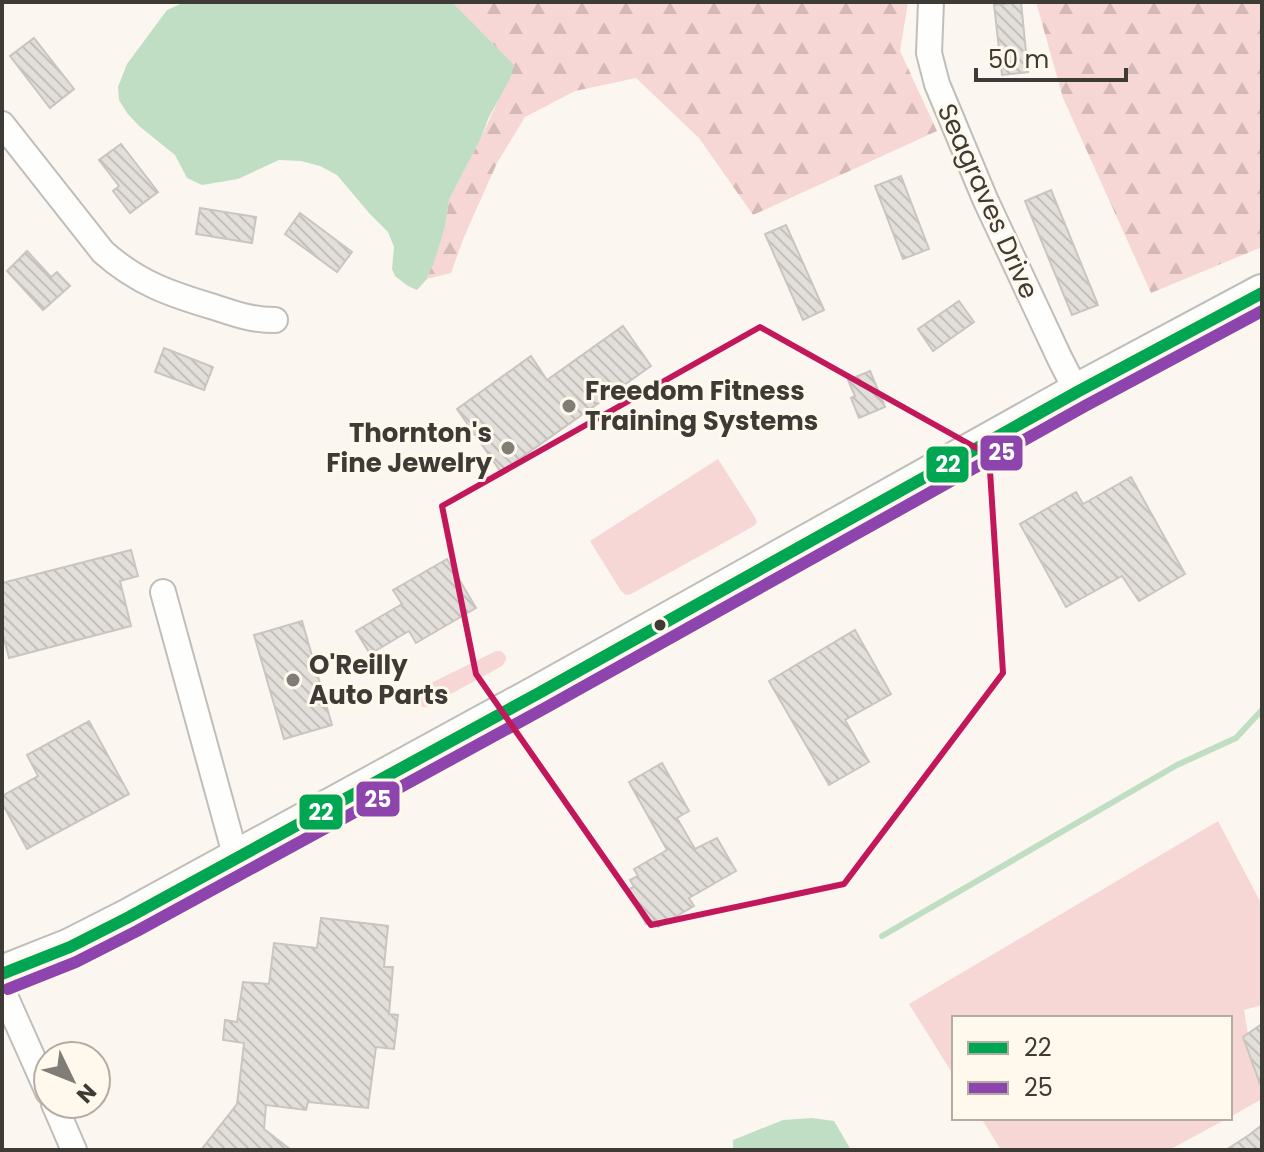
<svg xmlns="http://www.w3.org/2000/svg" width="1264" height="1152" font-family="Poppins,sans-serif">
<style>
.green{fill:#f6d7d5}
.forest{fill:url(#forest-firs)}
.water{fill:#c0dec4}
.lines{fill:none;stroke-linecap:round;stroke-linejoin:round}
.stream{stroke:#c0dec4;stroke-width:6}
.building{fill:url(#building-back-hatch);stroke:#cac5c1;stroke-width:2}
.minor-casing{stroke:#c1beb9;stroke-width:28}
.highway-casing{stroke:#c1beb9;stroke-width:40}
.minor{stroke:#fefefd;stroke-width:24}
.highway{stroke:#fefefd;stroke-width:36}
.bus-1-casing{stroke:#fff8ec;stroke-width:18}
.bus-2-casing{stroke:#fff8ec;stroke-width:18}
.bus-1{stroke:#00a651;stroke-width:12}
.bus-2{stroke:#8e44ad;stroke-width:12}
.marked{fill:none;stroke:#c2185b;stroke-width:6;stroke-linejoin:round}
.poi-dot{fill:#807d77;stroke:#fff8ec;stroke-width:3}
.bus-dot{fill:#3e3b36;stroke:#fff8ec;stroke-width:3}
.labels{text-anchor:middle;stroke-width:6;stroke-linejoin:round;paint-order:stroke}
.street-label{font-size:26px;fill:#3e3b36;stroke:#fff8ec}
.poi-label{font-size:26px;font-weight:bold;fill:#3e3b36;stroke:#fff8ec;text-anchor:start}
.line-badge{stroke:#fff8ec;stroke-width:3}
.badge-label{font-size:22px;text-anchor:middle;font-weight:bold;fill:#fff}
</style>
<defs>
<pattern id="forest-firs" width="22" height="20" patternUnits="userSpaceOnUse" patternTransform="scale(2)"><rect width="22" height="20" fill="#f6d7d5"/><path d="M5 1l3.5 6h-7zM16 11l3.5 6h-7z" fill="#d4b9b7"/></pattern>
<pattern id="building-back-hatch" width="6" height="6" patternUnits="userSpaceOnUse" patternTransform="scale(2)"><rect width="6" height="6" fill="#e2ded9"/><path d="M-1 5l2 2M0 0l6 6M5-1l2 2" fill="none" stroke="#c3bfbb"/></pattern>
</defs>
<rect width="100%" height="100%" fill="#fbf7f0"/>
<!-- green -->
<g class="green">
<polygon points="718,459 755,517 757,522 754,526 631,594 626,595 621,591 590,541"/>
<polygon points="496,651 501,651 506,656 506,660 502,666 427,707 423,707 417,703 414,693 417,690"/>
<polygon points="1218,821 1262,905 1262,1005 1244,1010 1248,1034 1243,1037 1262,1089 1262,1099 1230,1117 1230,1018 954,1018 954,1076 909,1004"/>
<polygon points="981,1118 1228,1118 1169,1150 1001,1150"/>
</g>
<!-- forest -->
<g class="forest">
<polygon points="452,2 908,2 900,51 937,131 753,215 699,138 636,78 575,91 525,117 497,163 464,237 451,273 427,279 445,227 449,200 480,140 514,66"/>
<polygon points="1036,2 1262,2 1262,247 1151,293 1063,98"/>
</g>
<!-- water -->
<g class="water">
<polygon points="185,2 452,2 514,65 510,79 489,117 480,140 449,200 445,227 435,259 427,279 417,290 408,286 395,276 392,269 394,247 388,232 369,213 337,175 320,166 301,161 279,160 238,179 202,185 187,178 175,155 139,126 127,113 119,100 118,87 127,64 167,10"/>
<polygon points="812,1118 834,1121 851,1150 733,1150 733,1140 783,1120"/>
</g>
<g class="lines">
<!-- stream -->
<polyline class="stream" points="882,936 1177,765 1236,738 1262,710"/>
</g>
<!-- building -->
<g class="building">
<polygon points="1021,2 1028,72 1002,75 994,5"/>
<polygon points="34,38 74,89 50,108 10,56"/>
<polygon points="121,144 158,192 130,213 113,191 119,186 99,160"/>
<polygon points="901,176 929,249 903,259 875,186"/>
<polygon points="1051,190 1098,305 1072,315 1025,201"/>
<polygon points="200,208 256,217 252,243 196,234"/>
<polygon points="300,213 352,252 337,272 285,234"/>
<polygon points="786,225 824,310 803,320 765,234"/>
<polygon points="27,251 51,277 57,272 70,286 43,310 7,271"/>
<polygon points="959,301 974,322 933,351 918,329"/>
<polygon points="623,326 651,366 501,472 457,409 531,356 547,380"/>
<polygon points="164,348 213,367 204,390 155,372"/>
<polygon points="870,371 885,407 859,418 851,398 855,396 848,380"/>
<polygon points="1131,477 1185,574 1139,601 1122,576 1066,607 1020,524 1076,492 1083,504"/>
<polygon points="131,550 138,576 120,581 131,626 9,658 2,631 2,583"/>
<polygon points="447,559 476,608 416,643 409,631 370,654 356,631 402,604 393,590"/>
<polygon points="302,621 332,725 284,739 254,635"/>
<polygon points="855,630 891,694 845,720 869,762 829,785 769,681"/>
<polygon points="89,721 129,794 27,849 2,803 2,796 38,776 27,755"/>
<polygon points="662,763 689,811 677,818 695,849 717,838 736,871 689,898 694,906 658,927 654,920 646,924 627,890 634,887 630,880 638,876 634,869 667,850 629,782"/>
<polygon points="321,918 388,926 384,967 393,967 389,1014 398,1015 394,1049 376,1047 368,1108 308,1102 306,1110 266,1105 264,1129 291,1150 201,1150 237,1104 244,1043 223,1040 225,1020 237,1022 243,982 269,984 274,943 317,948"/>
<polygon points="1262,1024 1262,1084 1260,1084 1243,1037"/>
<polygon points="1262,1125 1262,1150 1226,1150 1249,1135"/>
</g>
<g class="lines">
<!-- minor casing -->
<g class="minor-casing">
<g id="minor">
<polyline points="931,2 929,53 937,84 985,199 1060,359 1077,392"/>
<path d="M2,124L103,252C138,283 170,294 214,307C236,314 251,320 275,320"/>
<polyline points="163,592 236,858"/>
<polyline points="2,989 48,1092"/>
<polyline points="54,1104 74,1150"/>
</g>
</g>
<!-- highway casing -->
<g class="highway-casing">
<polyline id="highway" points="2,974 70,947 129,917 539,693 1077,392 1262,293"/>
</g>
<!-- minor -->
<use href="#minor" class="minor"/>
<!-- highway -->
<use href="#highway" class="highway"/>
<!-- bus-1 casing -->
<g class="bus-1-casing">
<polyline id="bus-1" points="2,974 70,947 129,917 539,693 1077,392 1262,293"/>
</g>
<!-- bus-2 casing -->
<g class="bus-2-casing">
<polyline id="bus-2" points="8,989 76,962 137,931 547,707 1085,406 1262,311"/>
</g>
<!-- bus-1 -->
<use href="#bus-1" class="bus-1"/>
<!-- bus-2 -->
<use href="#bus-2" class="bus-2"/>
</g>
<!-- marked area -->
<path class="marked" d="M760,327L989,455L1003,673L844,884L651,925L476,674L442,506Z"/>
<!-- markers -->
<g class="poi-dot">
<circle cx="569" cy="406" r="8"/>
<circle cx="508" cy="448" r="8"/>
<circle cx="293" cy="680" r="8"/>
</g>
<circle class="bus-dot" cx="660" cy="625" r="7"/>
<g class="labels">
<!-- street labels -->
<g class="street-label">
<text transform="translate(988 201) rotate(66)" y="9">Seagraves Drive</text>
</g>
<!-- poi labels -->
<g class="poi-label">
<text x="585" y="400">Freedom Fitness<tspan x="585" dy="30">Training Systems</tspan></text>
<text x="492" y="442" text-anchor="end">Thornton's<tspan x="492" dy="30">Fine Jewelry</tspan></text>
<text x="309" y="674">O'Reilly<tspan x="309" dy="30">Auto Parts</tspan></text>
</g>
</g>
<g class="line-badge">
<rect x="979" y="434" width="45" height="38" rx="8" fill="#8e44ad"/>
<rect x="925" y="445" width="45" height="39" rx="8" fill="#00a651"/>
<rect x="355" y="780" width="46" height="38" rx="8" fill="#8e44ad"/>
<rect x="298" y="793" width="46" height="38" rx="8" fill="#00a651"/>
</g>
<g class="badge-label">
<text x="1002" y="460">25</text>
<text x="948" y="472">22</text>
<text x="378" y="807">25</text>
<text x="321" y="820">22</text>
</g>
<!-- border -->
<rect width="1264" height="1152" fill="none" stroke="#3e3b36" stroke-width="8"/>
<!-- legend -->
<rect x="952" y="1016" width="280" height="104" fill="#fff8ec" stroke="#b2aca3" stroke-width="2"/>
<rect x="968" y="1042" width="40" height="12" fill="#00a651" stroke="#b2aca3" stroke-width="2"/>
<text x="1024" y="1056" font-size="24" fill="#3e3b36">22</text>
<rect x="968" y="1082" width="40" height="12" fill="#8e44ad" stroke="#b2aca3" stroke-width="2"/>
<text x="1024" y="1096" font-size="24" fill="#3e3b36">25</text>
<!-- north arrow -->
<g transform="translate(72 1080) rotate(133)"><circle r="38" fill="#fff8ec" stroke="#b2aca3" stroke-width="2"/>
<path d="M0-6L14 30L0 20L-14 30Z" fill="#807d77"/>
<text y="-12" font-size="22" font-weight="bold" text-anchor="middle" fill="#3e3b36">N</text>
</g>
<!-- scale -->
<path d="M976 68v12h150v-12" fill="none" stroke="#3e3b36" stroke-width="4"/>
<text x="988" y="68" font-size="24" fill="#3e3b36" stroke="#fff8ec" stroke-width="6" paint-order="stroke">50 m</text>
</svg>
